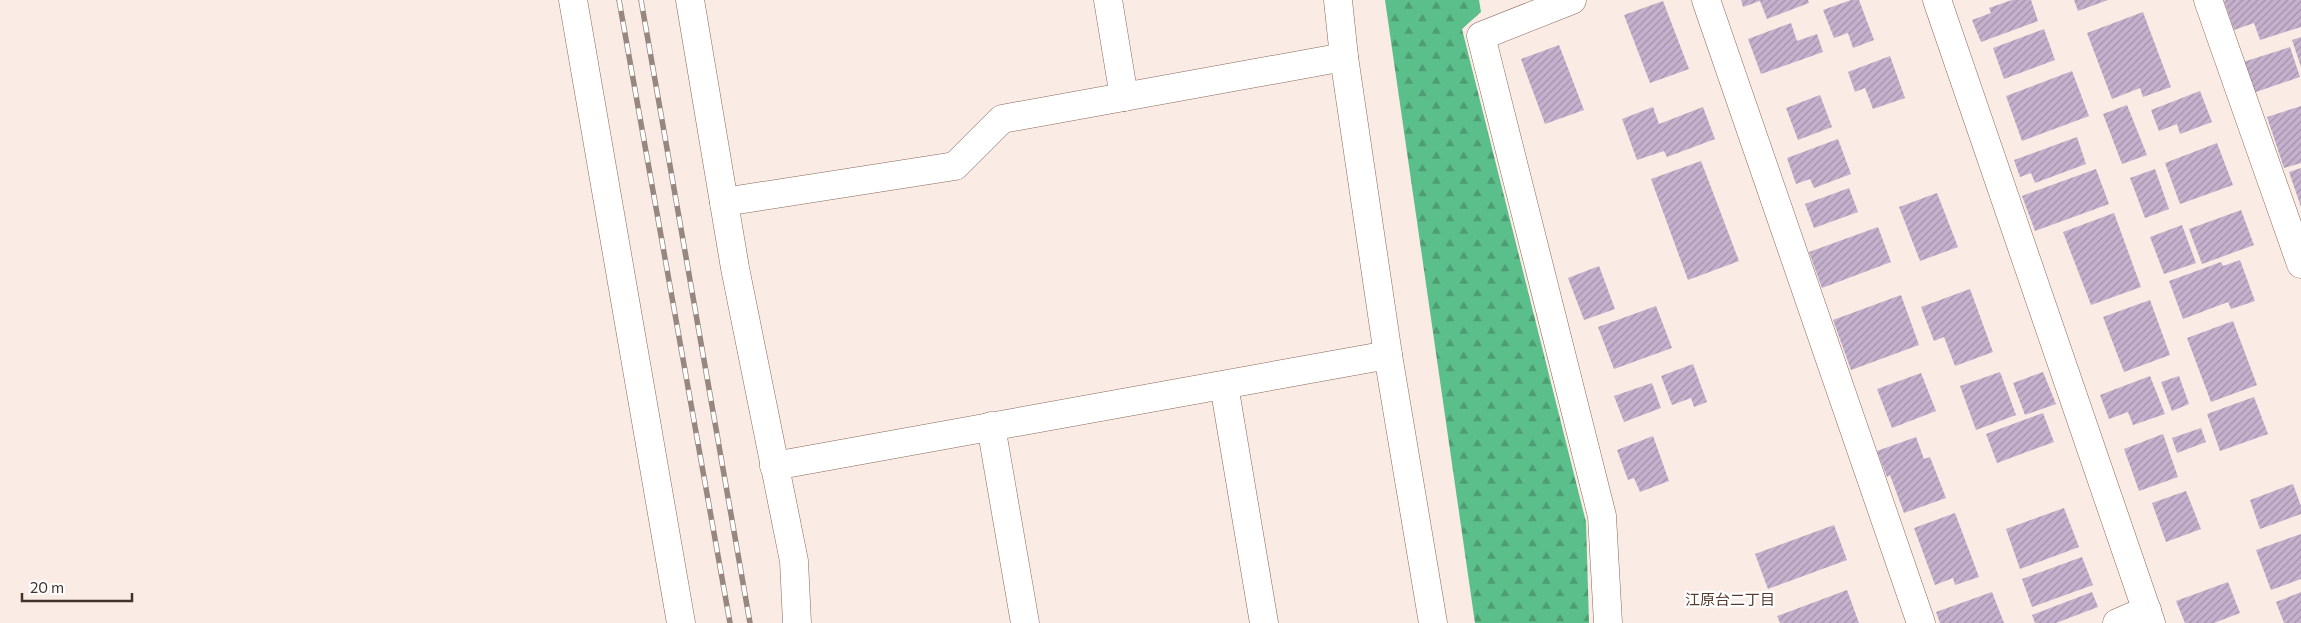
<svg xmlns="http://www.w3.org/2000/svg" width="2301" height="623" font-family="Commissioner,'Noto Sans JP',sans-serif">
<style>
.forest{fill:url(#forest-firs)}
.building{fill:url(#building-hatch)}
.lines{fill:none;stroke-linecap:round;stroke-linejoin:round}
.minor-casing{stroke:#886859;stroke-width:29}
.minor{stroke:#fff;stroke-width:28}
.rail-casing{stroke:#968780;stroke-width:5.5}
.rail{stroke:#fff;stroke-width:4;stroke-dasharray:11;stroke-linecap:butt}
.labels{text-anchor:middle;stroke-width:4.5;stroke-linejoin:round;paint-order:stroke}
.neighbourhood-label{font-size:15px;fill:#583b2e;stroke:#fff}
</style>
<defs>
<pattern id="forest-firs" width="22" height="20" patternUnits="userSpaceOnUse" patternTransform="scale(1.25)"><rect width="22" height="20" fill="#5bbf8b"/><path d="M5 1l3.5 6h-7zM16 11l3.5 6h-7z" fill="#4d9c72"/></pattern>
<pattern id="building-hatch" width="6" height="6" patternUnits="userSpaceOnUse" patternTransform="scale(1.25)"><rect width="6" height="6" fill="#c5b1ce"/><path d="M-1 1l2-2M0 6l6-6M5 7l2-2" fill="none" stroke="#a291a7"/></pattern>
</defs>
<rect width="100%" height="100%" fill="#faebe4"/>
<!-- forest -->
<polygon class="forest" points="1385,0 1479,0 1481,12 1462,29 1586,522 1589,623 1475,623"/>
<!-- building -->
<g class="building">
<polygon points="1741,0 1808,0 1809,3 1767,19 1760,1 1743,7"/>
<polygon points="1851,0 1859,0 1874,40 1853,48 1848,33 1834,38 1823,10"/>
<polygon points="2012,0 2031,0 2038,21 1981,42 1972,20 1991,13 1989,8"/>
<polygon points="2074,0 2108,0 2078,11"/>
<polygon points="2226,0 2301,0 2301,27 2260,40 2254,23 2234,30 2224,1"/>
<polygon points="1663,1 1689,69 1650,83 1624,15"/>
<polygon points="2143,12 2171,87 2143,97 2140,88 2112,99 2087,33"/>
<polygon points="1791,23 1797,41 1817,34 1823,52 1761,74 1748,39"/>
<polygon points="2044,29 2055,60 2004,79 1993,48"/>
<polygon points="2301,37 2301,67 2292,40"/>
<polygon points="1559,45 1584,110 1545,124 1521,59"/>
<polygon points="2290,47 2300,77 2250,94 2240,63"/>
<polygon points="1890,56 1905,98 1873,109 1865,88 1855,92 1848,72"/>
<polygon points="2072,71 2089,116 2022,141 2006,96"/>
<polygon points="2200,91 2212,122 2180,134 2177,124 2159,131 2151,110"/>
<polygon points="1820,95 1832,127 1798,140 1786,108"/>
<polygon points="2127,105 2147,155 2122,164 2103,114"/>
<polygon points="2301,106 2301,163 2284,168 2267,117"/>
<polygon points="1653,107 1659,124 1703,107 1715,139 1667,157 1664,151 1637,160 1622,119"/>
<polygon points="2077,137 2086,164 2035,183 2031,173 2020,177 2014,160"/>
<polygon points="1838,139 1851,174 1814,188 1810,179 1796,184 1787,158"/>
<polygon points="2217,143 2233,185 2180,204 2165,163"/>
<polygon points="1701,161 1739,261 1688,280 1651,179"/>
<polygon points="2301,168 2301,207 2289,172"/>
<polygon points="2096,169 2109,204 2035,231 2022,196"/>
<polygon points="2155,169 2169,209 2145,218 2130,178"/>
<polygon points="1849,188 1858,212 1814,228 1805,204"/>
<polygon points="1937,193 1958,247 1920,261 1899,207"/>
<polygon points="2241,210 2254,245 2202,264 2189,229"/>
<polygon points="2114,213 2141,287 2091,305 2063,232"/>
<polygon points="2182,225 2196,263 2164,274 2150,237"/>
<polygon points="1878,227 1891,262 1822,288 1809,252"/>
<polygon points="2240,260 2255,301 2231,309 2228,302 2183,319 2169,281 2221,262 2223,266"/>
<polygon points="1599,266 1615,309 1584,320 1568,278"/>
<polygon points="1970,289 1993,352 1955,366 1944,337 1934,341 1921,307"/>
<polygon points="1901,295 1919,345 1851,370 1833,320"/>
<polygon points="2150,300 2170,355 2124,372 2103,317"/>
<polygon points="1656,306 1672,348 1614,369 1598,327"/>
<polygon points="2233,321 2257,385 2211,402 2187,338"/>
<polygon points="1693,364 1707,402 1694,407 1691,398 1672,405 1661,376"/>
<polygon points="2000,372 2016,415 1976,430 1960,386"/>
<polygon points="2043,372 2056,404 2025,415 2013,383"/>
<polygon points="1921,373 1936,411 1892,428 1877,389"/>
<polygon points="2150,376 2165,414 2133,425 2128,412 2109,419 2100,395"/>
<polygon points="2179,376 2189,404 2172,411 2161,382"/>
<polygon points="1652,383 1661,408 1624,422 1614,396"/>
<polygon points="2254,397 2268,434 2220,451 2207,414"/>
<polygon points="2043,413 2054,442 1997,463 1986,434"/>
<polygon points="2201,428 2206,442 2177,453 2172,438"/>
<polygon points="2163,434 2178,477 2139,491 2124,449"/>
<polygon points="1653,436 1669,481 1640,492 1634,478 1628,480 1617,450"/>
<polygon points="1916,437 1924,459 1930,457 1946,498 1904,513 1890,475 1887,477 1877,451"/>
<polygon points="2293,484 2301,506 2301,514 2260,529 2250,500"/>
<polygon points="2186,491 2201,529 2166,542 2152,503"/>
<polygon points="2064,508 2079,547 2020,569 2006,529"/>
<polygon points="1955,513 1979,577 1955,585 1953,578 1935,585 1914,528"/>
<polygon points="1834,525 1847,560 1768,589 1755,554"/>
<polygon points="2301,534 2301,579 2271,590 2256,550"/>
<polygon points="2082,557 2093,585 2032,607 2022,579"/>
<polygon points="2228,582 2240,613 2214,623 2185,623 2176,601"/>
<polygon points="1847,590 1859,623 1780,623 1777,616"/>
<polygon points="1992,592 2004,623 1940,623 1936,612"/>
<polygon points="2092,592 2098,607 2056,623 2035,623 2032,615"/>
<polygon points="2301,592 2301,623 2284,623 2276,602"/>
</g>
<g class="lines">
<!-- minor casing -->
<g class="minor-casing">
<g id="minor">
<polyline points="573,0 681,623"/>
<polyline points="690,0 735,268 794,561 797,623"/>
<polyline points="1108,0 1124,97"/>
<polyline points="1338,0 1344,57 1388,355 1433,623"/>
<polyline points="1572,0 1481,36 1602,516 1608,623"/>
<polyline points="1706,0 1921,623"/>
<polyline points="1937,0 2151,623"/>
<polyline points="2208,0 2301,264"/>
<polyline points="724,202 955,166 1002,119 1344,57"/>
<polyline points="1224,385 1264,623"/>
<polyline points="991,426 1025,623"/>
<polyline points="774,466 1388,355"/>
<polyline points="2117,623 2147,610"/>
</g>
</g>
<!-- minor -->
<use href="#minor" class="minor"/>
<!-- rail casing -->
<g class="rail-casing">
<g id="rail">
<polyline points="619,0 730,623"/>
<polyline points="641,0 750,623"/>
</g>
</g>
<!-- rail -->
<use href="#rail" class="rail"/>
</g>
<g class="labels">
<!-- neighbourhood labels -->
<g class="neighbourhood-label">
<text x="1730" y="605">江原台二丁目</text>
</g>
</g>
<!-- scale -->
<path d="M22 593v8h110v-8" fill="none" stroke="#41322c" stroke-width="2.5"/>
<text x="30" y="593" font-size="15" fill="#41322c" stroke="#ffffff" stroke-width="4" paint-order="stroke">20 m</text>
</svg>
